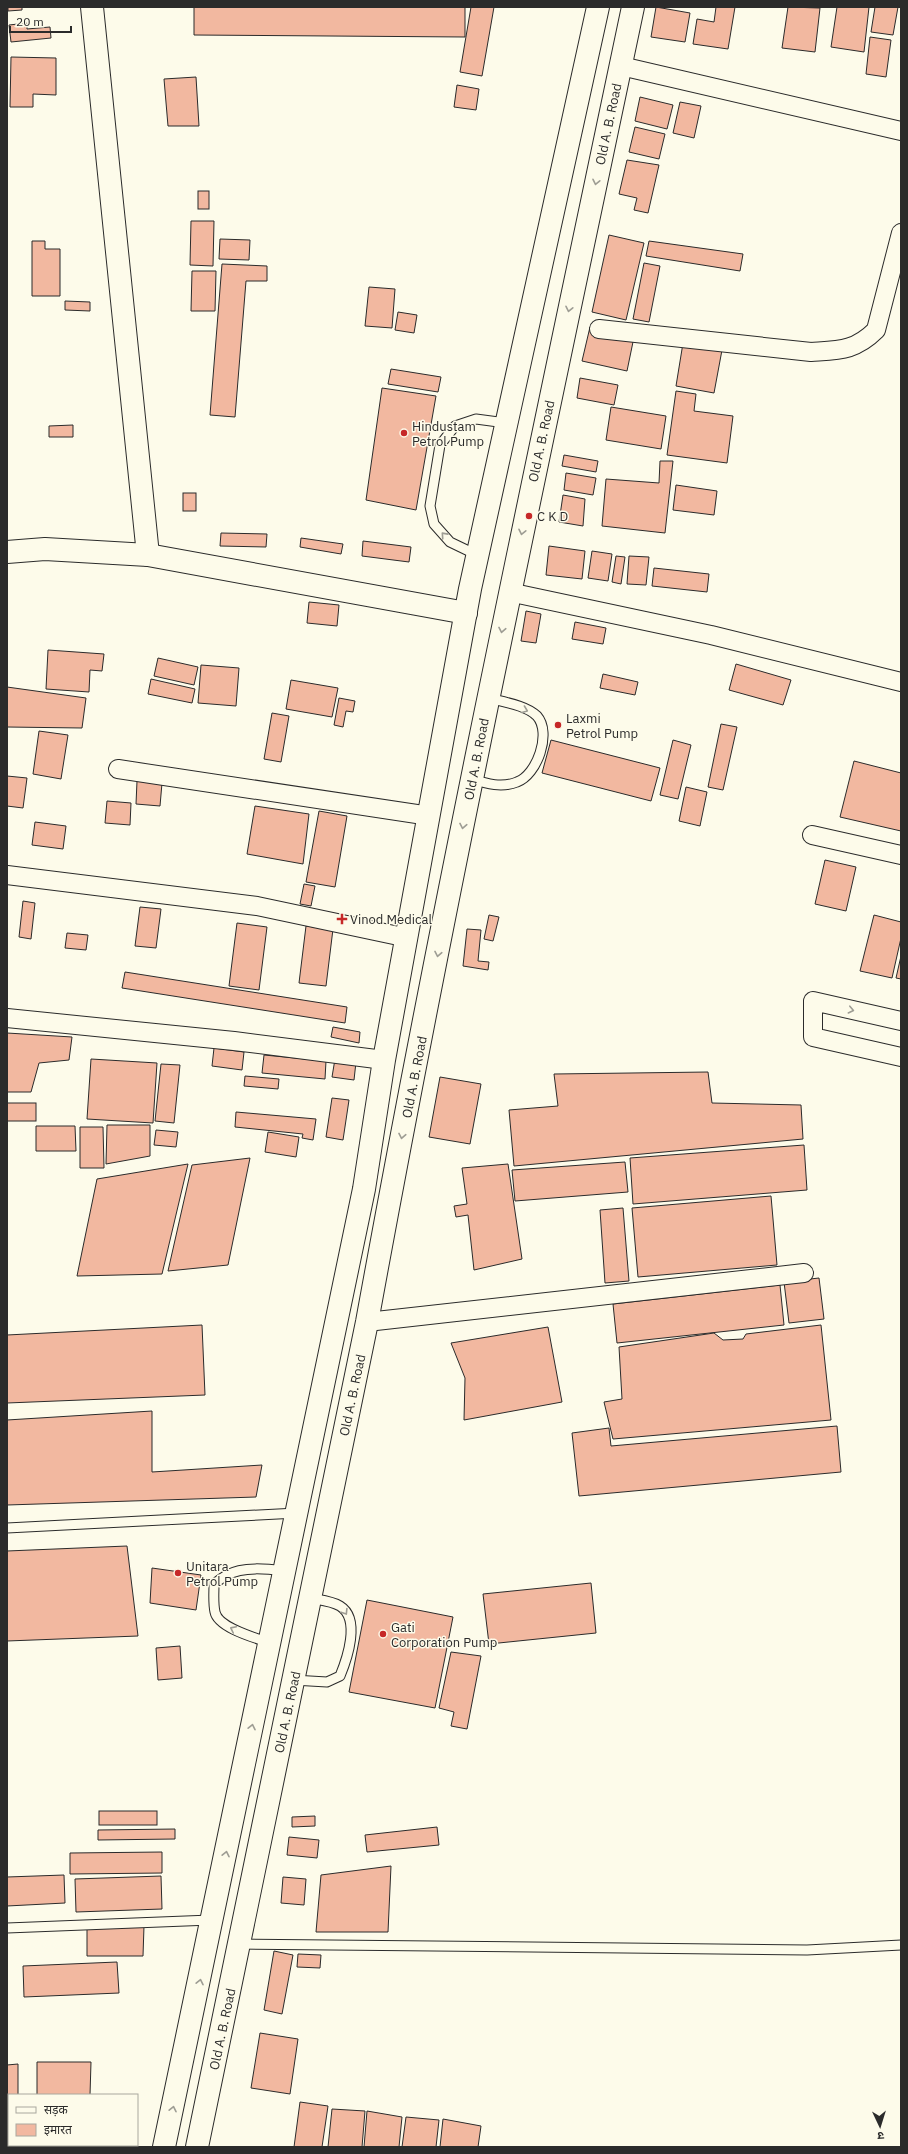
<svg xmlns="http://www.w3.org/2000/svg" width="908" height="2154" font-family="'IBM Plex Sans','Noto Sans Devanagari',sans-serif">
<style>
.building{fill:#f2b8a0;stroke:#2b2b2b}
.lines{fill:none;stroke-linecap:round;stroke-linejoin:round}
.service-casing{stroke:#2b2b2b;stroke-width:11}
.minor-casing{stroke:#2b2b2b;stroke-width:20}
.tertiary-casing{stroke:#2b2b2b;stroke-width:24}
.primary-casing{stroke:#2b2b2b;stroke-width:24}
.service{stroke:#fdfbea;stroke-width:9}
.minor{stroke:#fdfbea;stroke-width:18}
.tertiary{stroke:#fdfbea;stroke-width:22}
.primary{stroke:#fdfbea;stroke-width:22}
.oneway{stroke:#9e9d94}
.poi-dot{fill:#c62828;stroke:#fdfbea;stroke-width:1.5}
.labels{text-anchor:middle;stroke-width:3;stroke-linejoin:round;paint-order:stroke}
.street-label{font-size:13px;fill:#2b2b2b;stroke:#fdfbea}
.poi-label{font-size:13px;fill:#2b2b2b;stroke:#fdfbea;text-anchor:start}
</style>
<rect width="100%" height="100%" fill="#fdfbea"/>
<!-- building -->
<g class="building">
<polygon points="8,7 22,7 22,10 8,11"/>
<polygon points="194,7 465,7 465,37 194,35"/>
<polygon points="471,7 494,7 482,76 460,72"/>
<polygon points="656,7 690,13 685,42 651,37"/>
<polygon points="716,7 735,7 728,49 693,44 697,19 714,22"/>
<polygon points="788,7 820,8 815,52 782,48"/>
<polygon points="837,7 869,7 864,52 831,47"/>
<polygon points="875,7 898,7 893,35 871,32"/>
<polygon points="27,23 27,29 50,27 51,38 11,42 9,25"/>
<polygon points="870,37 891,40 886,77 866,74"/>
<polygon points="11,57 56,58 56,95 33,94 33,107 10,107"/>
<polygon points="196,77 199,126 168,126 164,79"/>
<polygon points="457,85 479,89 476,110 454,107"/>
<polygon points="640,97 673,105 667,129 635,121"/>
<polygon points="680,102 701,106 694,138 673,133"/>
<polygon points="635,127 665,134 659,159 629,152"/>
<polygon points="627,160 659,165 648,213 634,210 637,198 619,194"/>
<rect x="198" y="191" width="11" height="18"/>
<polygon points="191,221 214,221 213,266 190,265"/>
<polygon points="609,235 644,243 626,320 592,312"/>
<polygon points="220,239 250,240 249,260 219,259"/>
<polygon points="32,241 45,241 45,249 60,249 60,296 32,296"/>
<polygon points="649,241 743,254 740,271 646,256"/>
<polygon points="644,263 660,266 649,322 633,319"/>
<polygon points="222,264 267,266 267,281 246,281 235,417 210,415"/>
<polygon points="192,271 216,271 215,311 191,311"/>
<polygon points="369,287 395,289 392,328 365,326"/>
<polygon points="65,301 90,302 90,311 65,310"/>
<polygon points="398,312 417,315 414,333 395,330"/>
<polygon points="590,327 634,337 627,371 582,361"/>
<polygon points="683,343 722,350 714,393 676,386"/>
<polygon points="391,369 441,377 438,392 388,384"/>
<polygon points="580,378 618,385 614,405 577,398"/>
<polygon points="382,388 436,396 416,510 366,500"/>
<polygon points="676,391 696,394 694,411 733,416 727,463 667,455"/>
<polygon points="611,407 666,416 661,449 606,440"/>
<polygon points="73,425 73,437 49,437 49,426"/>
<polygon points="564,455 598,461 596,472 562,466"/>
<polygon points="660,461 673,461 665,533 602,526 606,479 659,483"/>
<polygon points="566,473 596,478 593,495 564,490"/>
<polygon points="676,485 717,491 714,515 673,510"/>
<rect x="183" y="493" width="13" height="18"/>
<polygon points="563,495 585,499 583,526 559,522"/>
<polygon points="221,533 267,534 266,547 220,546"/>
<polygon points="301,538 343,544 341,554 300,547"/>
<polygon points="363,541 411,547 409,562 362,556"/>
<polygon points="549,546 585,551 582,579 546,575"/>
<polygon points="592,551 612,554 608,581 588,578"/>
<polygon points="616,556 625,557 621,584 612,582"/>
<polygon points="629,556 649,557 646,585 627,584"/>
<polygon points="654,568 709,574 707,592 652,586"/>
<polygon points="309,602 339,605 337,626 307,623"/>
<polygon points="526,611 541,614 536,643 521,641"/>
<polygon points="575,622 606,628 603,644 572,639"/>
<polygon points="48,650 104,654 102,671 90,670 89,692 46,689"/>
<polygon points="158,658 198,667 194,685 154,676"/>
<polygon points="736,664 791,680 783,705 729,690"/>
<polygon points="201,665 239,668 236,706 198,703"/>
<polygon points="603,674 638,682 635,695 600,688"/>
<polygon points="151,679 195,689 192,703 148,694"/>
<polygon points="291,680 338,688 332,717 286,709"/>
<polygon points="7,687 86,698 82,728 7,727"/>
<polygon points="339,698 355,701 353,712 346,711 343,727 334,725"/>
<polygon points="272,713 289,716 281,762 264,759"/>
<polygon points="721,724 737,727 723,790 708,787"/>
<polygon points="39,731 68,735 61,779 33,774"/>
<polygon points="551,740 660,768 651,801 542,773"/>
<polygon points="673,740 691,745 678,799 660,795"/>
<polygon points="854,761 901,773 901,831 840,817"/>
<polygon points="7,776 27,778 23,808 7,806"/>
<polygon points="137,781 162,783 160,806 136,804"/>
<polygon points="686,787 707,792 700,826 679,821"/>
<polygon points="107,801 131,803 130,825 105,823"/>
<polygon points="255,806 309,814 303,864 247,854"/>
<polygon points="319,811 347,816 335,887 306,882"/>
<polygon points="35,822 66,826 63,849 32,845"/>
<polygon points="825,860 856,867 846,911 815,904"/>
<polygon points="304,884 315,886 311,906 300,904"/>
<polygon points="23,901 35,903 31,939 19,937"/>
<polygon points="140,907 161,909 156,948 135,946"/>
<polygon points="489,915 499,917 493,941 484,939"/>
<polygon points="874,915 901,922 901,938 892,978 860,971"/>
<polygon points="237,923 267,927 259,990 229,986"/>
<polygon points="306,926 333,929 326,986 299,983"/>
<polygon points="467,929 481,930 478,961 489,962 488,970 463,966"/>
<polygon points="67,933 88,935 86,950 65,948"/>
<polygon points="901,956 901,979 896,978"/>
<polygon points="125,972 347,1007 345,1023 122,988"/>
<polygon points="333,1027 360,1032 359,1043 331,1037"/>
<polygon points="7,1033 72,1037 69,1060 39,1063 31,1092 7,1092"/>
<polygon points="214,1048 244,1052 242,1070 212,1066"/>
<polygon points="264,1055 326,1061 325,1079 262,1073"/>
<polygon points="91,1059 157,1063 153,1123 87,1119"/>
<polygon points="335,1059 356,1062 354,1080 332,1077"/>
<polygon points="161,1064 180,1065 174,1123 155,1121"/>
<polygon points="708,1072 712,1103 801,1105 803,1139 514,1166 509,1110 558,1106 554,1074"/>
<polygon points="245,1076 279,1079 278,1089 244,1086"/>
<polygon points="440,1077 481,1084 470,1144 429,1137"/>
<polygon points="332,1098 349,1100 343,1140 326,1137"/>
<rect x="7" y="1103" width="29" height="18"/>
<polygon points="236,1112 316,1119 313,1140 302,1138 303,1134 235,1127"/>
<polygon points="107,1125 150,1125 150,1156 106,1164"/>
<polygon points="36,1126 75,1126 76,1151 36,1151"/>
<polygon points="80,1127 103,1127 104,1168 80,1168"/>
<polygon points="156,1130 178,1132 176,1147 154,1145"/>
<polygon points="268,1132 299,1137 296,1157 265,1152"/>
<polygon points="804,1145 807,1190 633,1204 630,1158"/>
<polygon points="250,1158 228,1265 168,1271 192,1165"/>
<polygon points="625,1162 628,1192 515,1201 512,1170"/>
<polygon points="188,1164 162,1274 77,1276 97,1179"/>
<polygon points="508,1164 522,1259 474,1270 468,1215 456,1217 454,1206 467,1204 462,1168"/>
<polygon points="771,1196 777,1265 638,1277 632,1208"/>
<polygon points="623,1208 629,1281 605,1283 600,1210"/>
<polygon points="819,1278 824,1319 789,1323 784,1282"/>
<polygon points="780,1285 784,1325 617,1343 613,1304"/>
<polygon points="202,1325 205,1395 7,1403 7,1335"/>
<polygon points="821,1325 831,1420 613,1439 604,1402 622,1399 619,1347 714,1333 723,1340 743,1339 746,1334"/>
<polygon points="548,1327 562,1402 464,1420 465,1378 451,1343"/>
<polygon points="152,1411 152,1472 262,1465 256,1497 7,1505 7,1420"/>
<polygon points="837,1426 841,1472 579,1496 572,1433 609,1428 611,1446"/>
<polygon points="127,1546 138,1636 7,1641 7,1551"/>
<polygon points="152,1568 201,1575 196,1610 150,1603"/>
<polygon points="591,1583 596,1633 489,1644 483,1594"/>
<polygon points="367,1600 453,1617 435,1708 349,1692"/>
<polygon points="180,1646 182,1678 158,1680 156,1648"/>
<polygon points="451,1652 481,1656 467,1729 451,1726 454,1712 439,1708"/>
<rect x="99" y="1811" width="58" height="14"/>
<polygon points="315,1816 315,1826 292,1827 292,1817"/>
<polygon points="437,1827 439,1845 367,1852 365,1835"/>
<polygon points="175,1829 175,1839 98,1840 98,1830"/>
<polygon points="289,1837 319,1840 317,1858 287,1855"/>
<polygon points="162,1852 162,1873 70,1874 70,1853"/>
<polygon points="391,1866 388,1932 316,1932 321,1875"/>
<polygon points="64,1875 65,1903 7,1906 7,1877"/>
<polygon points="161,1876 162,1909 76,1912 75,1879"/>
<polygon points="283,1877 306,1879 304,1905 281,1903"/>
<polygon points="144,1926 143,1956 87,1956 87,1927"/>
<polygon points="274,1951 293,1955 282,2014 264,2010"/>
<polygon points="298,1954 321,1955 320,1968 297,1967"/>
<polygon points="117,1962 119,1993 24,1997 23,1966"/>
<polygon points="260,2033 298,2039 290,2094 251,2088"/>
<polygon points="37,2062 91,2062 90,2095 37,2095"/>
<polygon points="18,2064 18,2095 9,2095 9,2118 7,2118 7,2065"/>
<polygon points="300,2102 328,2106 322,2147 294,2147"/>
<polygon points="332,2109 365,2111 362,2147 328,2147"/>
<polygon points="367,2111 402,2117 399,2147 364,2147"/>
<polygon points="406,2117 439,2120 436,2147 402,2147"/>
<polygon points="443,2119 481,2126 478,2147 440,2147"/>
</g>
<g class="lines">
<!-- service casing -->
<g class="service-casing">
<g id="service">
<polyline points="477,555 450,542 434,524 430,506 440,445 455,426 476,419 506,423"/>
<path d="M472,779C487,784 502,788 517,782C537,775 552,733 537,716C526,705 503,702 488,698"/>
<polyline points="7,1528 297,1513"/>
<path d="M270,1643C256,1638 218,1628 215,1612C213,1603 214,1593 214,1584C218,1581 223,1577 227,1575C243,1566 268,1569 285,1571"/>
<path d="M293,1680L327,1682L340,1676C347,1659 361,1619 340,1606C332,1601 320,1600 310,1598"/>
<polyline points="7,1928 211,1920"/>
<polyline points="239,1944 807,1950 901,1945"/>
</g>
</g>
<!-- minor casing -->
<g class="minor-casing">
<g id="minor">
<polyline points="621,66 901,131"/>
<path d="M599,329L811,352C839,350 855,351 876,330L901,233"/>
<polyline points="509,592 711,635 901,682"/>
<polyline points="118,769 430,816"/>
<polyline points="812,835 901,855"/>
<polyline points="7,875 257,906 408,938"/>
<polyline points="7,1018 234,1041 384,1060"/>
<polyline points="901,1021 813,1001 813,1037 901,1057"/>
<polyline points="367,1322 804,1273"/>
</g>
</g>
<!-- tertiary casing -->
<g class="tertiary-casing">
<g id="tertiary">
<polyline points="92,7 148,555"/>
<polyline points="7,552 45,549 148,555 466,613"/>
</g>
</g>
<!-- primary casing -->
<g class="primary-casing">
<g id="primary">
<polyline points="164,2147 364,1189 384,1060 470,589 598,7"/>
<path d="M197,2147L367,1322C447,882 541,445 633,7"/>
</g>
</g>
<!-- service -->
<use href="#service" class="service"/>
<!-- minor -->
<use href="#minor" class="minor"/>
<!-- tertiary -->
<use href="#tertiary" class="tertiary"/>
<!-- primary -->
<use href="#primary" class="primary"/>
</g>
<!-- one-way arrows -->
<defs><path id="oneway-chevron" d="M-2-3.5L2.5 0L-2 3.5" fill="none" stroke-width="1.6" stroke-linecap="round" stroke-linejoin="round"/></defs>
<g class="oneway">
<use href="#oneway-chevron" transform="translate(596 182) rotate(102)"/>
<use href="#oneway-chevron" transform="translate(569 309) rotate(102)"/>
<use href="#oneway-chevron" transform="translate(522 532) rotate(102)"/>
<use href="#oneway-chevron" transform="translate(444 535) rotate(-132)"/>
<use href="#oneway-chevron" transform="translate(502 630) rotate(101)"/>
<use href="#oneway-chevron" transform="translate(525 710) rotate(21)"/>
<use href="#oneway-chevron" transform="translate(463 826) rotate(101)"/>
<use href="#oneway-chevron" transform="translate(438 954) rotate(101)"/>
<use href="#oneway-chevron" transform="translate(851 1010) rotate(13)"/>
<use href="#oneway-chevron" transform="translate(402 1136) rotate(101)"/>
<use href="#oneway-chevron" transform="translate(345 1612) rotate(58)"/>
<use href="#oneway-chevron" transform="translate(233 1629) rotate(-154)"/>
<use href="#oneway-chevron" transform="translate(252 1727) rotate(-78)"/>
<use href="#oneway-chevron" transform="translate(226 1854) rotate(-78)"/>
<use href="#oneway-chevron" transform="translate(200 1982) rotate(-78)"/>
<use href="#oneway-chevron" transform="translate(173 2109) rotate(-78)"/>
</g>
<!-- markers -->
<g class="poi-dot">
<circle cx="404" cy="433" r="4"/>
<circle cx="529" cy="516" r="4"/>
<circle cx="558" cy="725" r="4"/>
<path d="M340 913h4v4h4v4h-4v4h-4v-4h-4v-4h4z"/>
<circle cx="178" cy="1573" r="4"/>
<circle cx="383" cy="1634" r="4"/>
</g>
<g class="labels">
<!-- street labels -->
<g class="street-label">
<text transform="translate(608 124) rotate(-78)" y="5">Old A. B. Road</text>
<text transform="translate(541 441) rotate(-78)" y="5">Old A. B. Road</text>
<text transform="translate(476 759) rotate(-79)" y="5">Old A. B. Road</text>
<text transform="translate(414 1077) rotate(-79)" y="5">Old A. B. Road</text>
<text transform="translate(352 1395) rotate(-78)" y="5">Old A. B. Road</text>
<text transform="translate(287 1712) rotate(-78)" y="5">Old A. B. Road</text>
<text transform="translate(222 2029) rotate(-78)" y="5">Old A. B. Road</text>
</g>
<!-- poi labels -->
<g class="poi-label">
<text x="412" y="431">Hindustam<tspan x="412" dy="15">Petrol Pump</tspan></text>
<text x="537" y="521">C K D</text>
<text x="566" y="723">Laxmi<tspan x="566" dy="15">Petrol Pump</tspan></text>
<text x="350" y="924">Vinod Medical</text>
<text x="186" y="1571">Unitara<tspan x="186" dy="15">Petrol Pump</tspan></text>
<text x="391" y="1632">Gati<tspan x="391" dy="15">Corporation Pump</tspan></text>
</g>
</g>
<!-- border -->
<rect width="908" height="2154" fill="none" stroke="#2b2b2b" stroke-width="16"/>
<!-- legend -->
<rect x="8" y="2094" width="130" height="52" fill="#fdfbea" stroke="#a9a89e"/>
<rect x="16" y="2107" width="20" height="6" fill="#fdfbea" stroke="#a9a89e"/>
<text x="44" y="2114" font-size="12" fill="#2b2b2b">सड़क</text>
<rect x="16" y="2124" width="20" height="12" fill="#f2b8a0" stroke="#a9a89e"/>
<text x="44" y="2134" font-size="12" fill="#2b2b2b">इमारत</text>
<!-- north arrow -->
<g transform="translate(880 2126) rotate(176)" stroke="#fdfbea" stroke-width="3" paint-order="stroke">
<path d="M0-3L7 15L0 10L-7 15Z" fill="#2b2b2b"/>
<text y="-6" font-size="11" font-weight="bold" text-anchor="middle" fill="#2b2b2b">उ</text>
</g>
<!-- scale -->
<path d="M10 26v6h61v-6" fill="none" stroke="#2b2b2b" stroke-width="2"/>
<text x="16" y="26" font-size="12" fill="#2b2b2b" stroke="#fdfbea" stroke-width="3" paint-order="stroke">20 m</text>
</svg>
